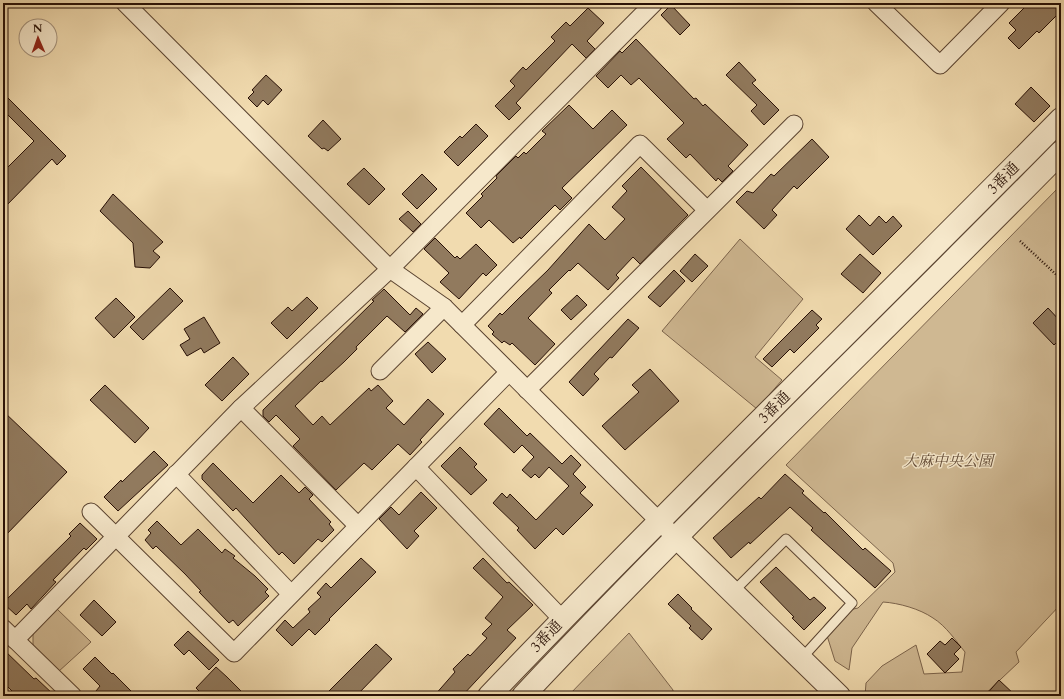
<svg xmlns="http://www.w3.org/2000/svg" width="1064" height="699" font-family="Cardo,'Noto Serif JP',serif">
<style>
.green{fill:#cfb892;stroke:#7c644c}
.building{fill:#917a5e;stroke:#281006}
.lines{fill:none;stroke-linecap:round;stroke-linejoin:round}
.service-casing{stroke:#5a4330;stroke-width:11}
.minor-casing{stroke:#5a4330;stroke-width:19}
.tertiary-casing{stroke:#5a4330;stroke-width:24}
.path{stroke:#281006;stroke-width:2.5;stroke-dasharray:1 2;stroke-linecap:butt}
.service{stroke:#f6e8cb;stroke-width:9}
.minor{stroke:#f6e8cb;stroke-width:17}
.tertiary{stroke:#f6e8cb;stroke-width:22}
.labels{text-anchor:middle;stroke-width:3;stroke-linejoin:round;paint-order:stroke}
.street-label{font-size:15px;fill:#281006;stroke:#f6e8cb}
.park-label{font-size:15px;font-style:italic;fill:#624b37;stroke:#f6e8cb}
</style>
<rect width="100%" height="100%" fill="#f1dbaf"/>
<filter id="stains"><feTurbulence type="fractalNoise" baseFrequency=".005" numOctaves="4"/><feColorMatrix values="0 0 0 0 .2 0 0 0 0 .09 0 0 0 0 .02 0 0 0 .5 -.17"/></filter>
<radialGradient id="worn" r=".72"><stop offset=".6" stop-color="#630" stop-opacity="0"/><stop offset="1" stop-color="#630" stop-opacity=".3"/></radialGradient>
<!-- green -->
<g class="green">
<path d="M1061,185V604L1016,652L1019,662L983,696H865L866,683L882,666L916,645L924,674L962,672L965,652C956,641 946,626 933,618C920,609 899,603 883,602L852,648L849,670L835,661L824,626L836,613L858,608L895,572L893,563L786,465Z"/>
<polygon points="740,239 803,299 755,357 782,380 757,409 662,331"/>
<polygon points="56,608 91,642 58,672 33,646 33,631"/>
<polygon points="629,633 673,690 673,696 568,696"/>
</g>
<!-- building -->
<g class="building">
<polygon points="1029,3 1055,3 1061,9 1061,11 1039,33 1037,31 1019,49 1008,38 1016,30 1009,23"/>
<polygon points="671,5 690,25 680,35 661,15"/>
<polygon points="588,8 604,23 587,41 595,49 586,58 572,44 516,103 521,108 509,120 495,106 515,86 510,81 523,67 526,70 555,41 551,37 566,22 570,26"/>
<polygon points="636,39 694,99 696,98 703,106 705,104 748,145 728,166 733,171 722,182 718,178 716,181 690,154 686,158 667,139 684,123 639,78 631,85 621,75 608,88 596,76 620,51 622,53"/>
<polygon points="739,62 756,80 752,83 779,110 764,125 751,111 757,105 726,75"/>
<polygon points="266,75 282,90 268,105 263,100 257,107 248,98 254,92 252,90"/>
<polygon points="1031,87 1050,106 1034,122 1015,104"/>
<polygon points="3,93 66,156 57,165 52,159 3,209 3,172 34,141 6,113 3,106"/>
<polygon points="569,105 593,129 612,110 627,125 562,188 572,198 560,210 555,205 521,239 520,237 513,243 489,220 481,228 466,213 483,196 481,194 497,178 496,176 516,156 518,158 524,152 526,154 546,134 542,131"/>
<polygon points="323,120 341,139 328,151 324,148 322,149 308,136"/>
<polygon points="476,124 488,136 458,166 444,152 460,136 462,138"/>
<polygon points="812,139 829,157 797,189 794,186 772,210 777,215 764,229 736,202 747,191 753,193 771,174 774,176"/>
<polygon points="641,167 688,215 640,264 633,257 616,275 619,278 608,290 578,263 570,271 569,270 549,290 552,293 528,318 555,344 535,365 512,343 510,345 504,341 502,343 492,334 494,332 488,326 500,313 502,315 519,298 548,270 589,224 605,240 625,219 612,207 627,191 622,186"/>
<polygon points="364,168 385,189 369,205 347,184"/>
<polygon points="422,174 437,189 417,209 402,194"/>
<polygon points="113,194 163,242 153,251 160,257 150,268 135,267 133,243 100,211"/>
<polygon points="408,211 421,224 413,232 399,219"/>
<polygon points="859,215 870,226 879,216 886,223 893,216 902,226 873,255 846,229"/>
<polygon points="435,238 455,258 457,256 460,259 476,244 497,265 486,276 483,273 459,299 440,282 449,273 424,249"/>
<polygon points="695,254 708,266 692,282 680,271"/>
<polygon points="860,254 881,273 863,293 841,274"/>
<polygon points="674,270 685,281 660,307 648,297"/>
<polygon points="170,288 183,301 143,340 130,327"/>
<polygon points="384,289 410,315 416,308 423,314 405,332 387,316 356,347 357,349 344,362 322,382 321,381 295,406 313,425 322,416 330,425 369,388 371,391 378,385 393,401 386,408 404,425 428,399 444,414 420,440 422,442 410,455 398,444 372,470 364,463 336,490 293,446 300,439 276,415 269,422 263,416 263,410 374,301 372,300"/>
<polygon points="577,295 587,305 571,320 561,310"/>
<polygon points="307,297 318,308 287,339 271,323 288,307 292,311"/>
<polygon points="116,298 135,317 114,338 95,318"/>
<polygon points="1048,308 1061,322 1061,338 1054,345 1033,323"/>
<polygon points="812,310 822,319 816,325 819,328 794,353 790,349 772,367 763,359"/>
<polygon points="204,317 220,343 204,353 201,348 187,356 180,345 190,339 184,329"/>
<polygon points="628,319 639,328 612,358 610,357 594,374 599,379 583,396 569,382"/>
<polygon points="428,342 446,359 432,373 415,354"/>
<polygon points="233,357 249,374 222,401 205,385"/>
<polygon points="650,369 679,401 625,450 602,426 639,392 632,385"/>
<polygon points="105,385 149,428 135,443 90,400"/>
<polygon points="499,408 527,436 530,433 562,464 571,455 581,465 573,474 586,487 580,493 593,505 563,535 556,528 535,549 517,530 519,528 493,503 502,493 507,498 510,494 536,520 569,486 549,467 539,478 535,474 531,478 522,470 534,457 522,445 514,453 484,424"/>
<polygon points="3,411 67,472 3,538"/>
<polygon points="460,447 477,464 474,467 487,480 471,495 441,466"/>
<polygon points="154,451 168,465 118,511 104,497 121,480 122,482"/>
<polygon points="213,463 253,503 281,475 299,493 305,487 313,495 309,499 331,522 329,524 334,530 322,542 318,539 294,564 282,552 279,555 236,508 233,511 202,479 202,475"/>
<polygon points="785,474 804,491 802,493 824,513 825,512 863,550 865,548 891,571 875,588 811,530 813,528 790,507 750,544 749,542 731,558 713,538 759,497 761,499"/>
<polygon points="421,492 437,508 414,531 419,536 407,549 379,519 391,507 399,515"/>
<polygon points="157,521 181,545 198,529 222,553 225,549 235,556 233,558 255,576 268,589 265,592 269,596 238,626 233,620 229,623 199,592 201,591 185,574 156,546 153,549 145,540 151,533 148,530"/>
<polygon points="80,523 97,539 86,550 84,548 53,580 56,582 31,609 27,604 16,615 3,603 71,536 69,534"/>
<polygon points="361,558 376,572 329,619 330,620 315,635 309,629 292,646 276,630 285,620 293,628 310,612 308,609 321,597 317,593 326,583 331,588"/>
<polygon points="483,558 507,583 509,582 533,605 507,630 516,638 462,696 434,696 455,672 453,669 468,654 470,656 487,638 482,634 492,624 485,618 503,597 473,568"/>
<polygon points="776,567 810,600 814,597 826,608 804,630 792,618 794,617 760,582"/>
<polygon points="678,594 692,608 691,609 712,629 702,640 689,628 691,626 668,604"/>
<polygon points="94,600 116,622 102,636 80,615"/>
<polygon points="188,631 219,660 209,670 189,650 184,655 174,645"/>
<polygon points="952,638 961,647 954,654 959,659 945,673 927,654 940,641 945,645"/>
<polygon points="376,644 392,659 356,696 324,696"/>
<polygon points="3,649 34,679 36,678 55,696 17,696 3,682"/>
<polygon points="95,657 112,674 113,673 136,696 92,696 100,686 83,669"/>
<polygon points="216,667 227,677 246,696 204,696 196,688"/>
<polygon points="999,680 1016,696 985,696"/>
</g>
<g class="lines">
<!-- service casing -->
<g class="service-casing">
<polyline id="service" points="733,592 786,539 852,603 801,659"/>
</g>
<!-- minor casing -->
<g class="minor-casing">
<g id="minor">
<polyline points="125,3 390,269 444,307 668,530"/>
<polyline points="876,3 940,65 1001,3"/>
<polyline points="462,325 640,144 707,210"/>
<polyline points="380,371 444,307"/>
<polyline points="527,390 794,124"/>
<polyline points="241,408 358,526"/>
<polyline points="416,467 562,619"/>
<polyline points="176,474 291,594"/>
<polyline points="91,512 234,653 509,372"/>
<polyline points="3,628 73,696"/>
<polyline points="15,640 241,408 390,269 654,3"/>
</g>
</g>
<!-- tertiary casing -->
<g class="tertiary-casing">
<g id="tertiary">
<polyline points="676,537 839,696"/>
<path d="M489,696C676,500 871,312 1061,119"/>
<path d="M523,696C698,510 882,334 1061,152"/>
</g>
</g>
<!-- path -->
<polyline class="path" points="1020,241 1061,279"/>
<!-- service -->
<use href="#service" class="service"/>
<!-- minor -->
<use href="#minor" class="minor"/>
<!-- tertiary -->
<use href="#tertiary" class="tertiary"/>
</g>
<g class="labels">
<!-- street labels -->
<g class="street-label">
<text transform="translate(1003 178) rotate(-45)" y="5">3番通</text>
<text transform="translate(774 407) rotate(-45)" y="5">3番通</text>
<text transform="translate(546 636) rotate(-46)" y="5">3番通</text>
</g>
<!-- park labels -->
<g class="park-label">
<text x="948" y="466">大麻中央公園</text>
</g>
</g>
<!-- margin -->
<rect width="1064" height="699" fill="none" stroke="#f1dbaf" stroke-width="16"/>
<rect x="4" y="4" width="1056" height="691" fill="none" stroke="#281006" stroke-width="2"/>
<rect x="8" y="8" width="1048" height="683" fill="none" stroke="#281006"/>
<!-- north arrow -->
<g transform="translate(38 38) rotate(358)"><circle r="19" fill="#f6e8cb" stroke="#a4927c"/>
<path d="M0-3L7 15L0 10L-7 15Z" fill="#8f2418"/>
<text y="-6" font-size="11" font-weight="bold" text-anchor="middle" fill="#281006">N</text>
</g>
<rect width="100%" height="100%" filter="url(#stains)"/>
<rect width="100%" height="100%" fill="url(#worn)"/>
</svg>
